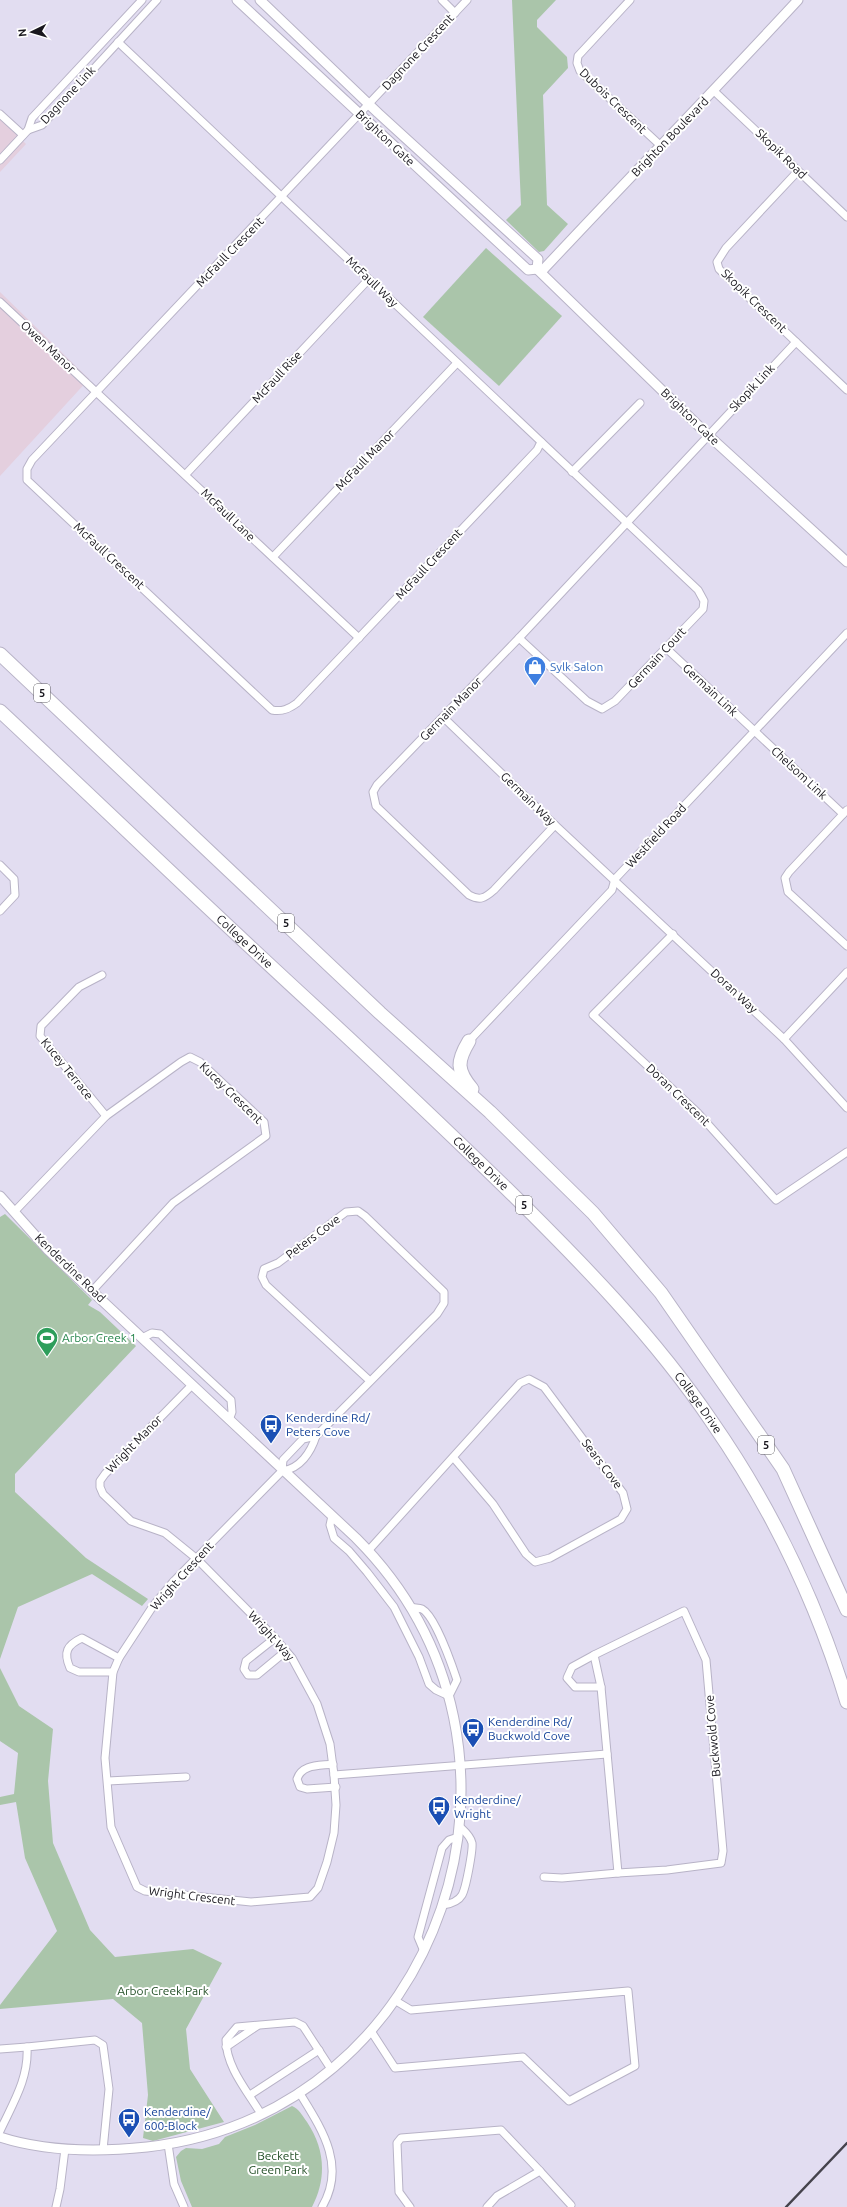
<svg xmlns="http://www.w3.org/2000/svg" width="847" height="2207" font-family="Ubuntu,sans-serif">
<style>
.commercial{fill:#e4cfde}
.green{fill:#aac5aa}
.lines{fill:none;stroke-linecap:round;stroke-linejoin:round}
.minor-casing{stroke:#b8b3c7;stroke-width:9}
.tertiary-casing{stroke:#b8b3c7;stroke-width:11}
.motorway-casing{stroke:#b8b3c7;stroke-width:15}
.minor{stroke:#fff;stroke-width:7}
.tertiary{stroke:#fff;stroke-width:9}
.motorway{stroke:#fff;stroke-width:13}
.rail{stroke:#45434c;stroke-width:2.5}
.labels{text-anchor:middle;stroke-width:4;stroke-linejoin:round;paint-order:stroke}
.shield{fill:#fff;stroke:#5e5d62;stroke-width:1}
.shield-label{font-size:11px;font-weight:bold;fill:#19171e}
.street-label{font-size:12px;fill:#19171e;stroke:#fff}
.shop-label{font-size:12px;fill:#366cbe;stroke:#fff;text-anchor:start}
.leisure-label{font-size:12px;fill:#27864d;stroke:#fff;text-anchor:start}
.transit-label{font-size:12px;fill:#164399;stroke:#fff;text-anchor:start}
.park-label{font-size:12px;fill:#234f27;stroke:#fff}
</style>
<rect width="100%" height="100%" fill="#e2ddf1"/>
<!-- commercial -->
<g class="commercial">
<polygon points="0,118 26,144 0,172"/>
<polygon points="0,292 89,379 0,476"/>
</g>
<!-- green -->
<g class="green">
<polygon points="512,0 556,0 537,20 537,27 567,57 568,68 543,95 547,205 568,224 544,251 539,252 506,220 521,205"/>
<polygon points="486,248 562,316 499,386 423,317"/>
<polygon points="5,1214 92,1300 88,1305 100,1312 136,1346 15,1474 15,1492 86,1558 148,1599 142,1606 92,1574 18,1607 0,1659 0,1217"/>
<polygon points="0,1668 19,1706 53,1729 48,1781 53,1843 90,1930 115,1957 193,1949 222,1963 186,2029 190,2069 224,2122 153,2141 143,2138 148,2095 142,2023 113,1999 0,2009 0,2005 57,1931 25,1858 16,1802 0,1805 0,1797 14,1794 18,1753 0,1741"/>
<path d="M292,2106C299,2109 302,2115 307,2122C325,2149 327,2178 312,2207H192L181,2181L176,2157L181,2151L186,2148L202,2149L219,2144L225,2137L255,2125Z"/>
</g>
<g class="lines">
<!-- minor casing -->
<g class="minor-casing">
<g id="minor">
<polyline points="442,0 455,13"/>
<path d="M467,0L32,460L27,469V480L272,710C282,712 289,709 297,703L537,450L541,442"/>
<polyline points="630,0 578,56 577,63 580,71 660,145"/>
<polyline points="118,42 698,590 704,601 703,609 615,701 602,709 587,701 519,638"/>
<polyline points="714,91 847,217"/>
<polyline points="0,114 23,135"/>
<polyline points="28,130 42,125 157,0"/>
<polyline points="0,160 28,130 32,118 142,0"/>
<polyline points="798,171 726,248 717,262 719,269 726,276 847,390"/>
<polyline points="0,302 359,638"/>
<polyline points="572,472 640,403"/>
<polyline points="186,474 368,280"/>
<polyline points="273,557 457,363"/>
<polyline points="666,648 843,814"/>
<polyline points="443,717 555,825 784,1039 847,1108"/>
<polyline points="847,810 789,872 785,878 788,892 847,946"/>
<path d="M555,825L494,890C485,898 480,901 469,895L376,806L373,792L377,785L519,638L796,342"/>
<polyline points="0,865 14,879 15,895 0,911"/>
<polyline points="673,934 593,1015 697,1112 776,1200 847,1152"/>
<polyline points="102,975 79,987 41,1026 40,1036 106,1116"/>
<polyline points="784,1039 847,972"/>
<polyline points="469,1041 612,890 615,879 847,633"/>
<polyline points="14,1212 106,1116 181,1062 190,1057 200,1062 264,1122 266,1136 173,1203 93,1290"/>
<polyline points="142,1338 152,1333 160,1334 231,1400 232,1412 229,1420"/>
<polyline points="192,1385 105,1474 100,1481 100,1487 103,1494 131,1521 165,1533 197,1559 275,1638 292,1658 317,1704 330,1744 334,1775"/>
<polyline points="282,1471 173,1582 153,1606 119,1658 113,1672 105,1758 111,1827 137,1887 145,1891 251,1902 310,1897 318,1888 327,1862 334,1833 336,1805 334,1775 607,1754"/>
<path d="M282,1471C300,1469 311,1452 316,1436L437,1314L444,1303V1292L365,1216L358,1211L346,1212L278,1263L264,1269L262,1277L266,1285L370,1381"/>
<polyline points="282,1471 283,1460 303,1439 316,1436"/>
<path d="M332,1516L330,1525L334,1538L349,1551L367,1572L394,1607L419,1657L429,1684L436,1690L449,1696L457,1680C452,1665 435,1616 422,1609C419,1608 414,1608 410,1607"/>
<polyline points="368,1551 520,1383 529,1379 544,1387 623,1493 627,1509 621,1519 550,1558 535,1562 526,1554 493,1504 453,1457"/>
<polygon points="684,1611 706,1660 723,1851 721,1863 667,1870 618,1873 601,1687 594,1655"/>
<polyline points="275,1638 246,1661 244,1669 248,1675 257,1675 286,1651"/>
<polyline points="594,1655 572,1667 567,1678 575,1687 601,1687"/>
<path d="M113,1672H79L70,1668C63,1652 67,1645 82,1638L119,1658"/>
<path d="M333,1764C319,1766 302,1764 297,1779L300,1787L307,1789L336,1787"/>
<polyline points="108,1781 186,1777"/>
<polyline points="544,1877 562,1878 618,1873"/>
<path d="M443,1905C450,1904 458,1902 462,1895C466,1888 473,1850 472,1843C470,1835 464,1831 459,1826"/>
<polyline points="423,1949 418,1937 442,1848 449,1840 458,1837"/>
<polyline points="371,2031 395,2068 523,2057 569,2101 635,2066 628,1991 411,2010 396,2001"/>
<polyline points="226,2047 257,2026"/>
<polyline points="0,2049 27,2047"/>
<path d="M299,2092C321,2128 347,2165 322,2207"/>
<polyline points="250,2095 319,2050"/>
<path d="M261,2114C248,2092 226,2067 226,2040L237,2027L295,2022L303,2026L331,2069"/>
<path d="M0,2131C13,2103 29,2078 27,2047L95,2040L103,2045L109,2089L103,2150"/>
<polyline points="168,2144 174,2184 184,2207"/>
<polyline points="540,2171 571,2205"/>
<polyline points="56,2207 60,2189 65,2149"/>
<polyline points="410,2207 399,2192 397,2143 401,2138 501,2130 540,2171 497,2196 487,2207"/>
</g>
</g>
<!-- tertiary casing -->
<g class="tertiary-casing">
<g id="tertiary">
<polyline points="237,0 528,270 537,269"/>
<polyline points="260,0 378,113 538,259 537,269"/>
<polyline points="537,269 708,435 847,562"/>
<path d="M541,272C626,181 713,92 798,0"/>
<path d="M0,1196L48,1250L356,1538C566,1748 443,2113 147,2147C98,2152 46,2152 0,2137"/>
</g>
</g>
<!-- motorway casing -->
<g class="motorway-casing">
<g id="motorway">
<polyline points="0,654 380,1013 490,1112 593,1213 661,1293 783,1469 847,1610"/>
<path id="s1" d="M0,711C105,809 208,909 314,1006C379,1066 443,1127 506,1188C580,1261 654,1336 712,1422C771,1507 817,1603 847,1702"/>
<path d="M469,1041C457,1061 456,1070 472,1089"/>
</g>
</g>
<!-- minor -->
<use href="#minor" class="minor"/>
<!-- tertiary -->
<use href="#tertiary" class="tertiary"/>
<!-- motorway -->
<use href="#motorway" class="motorway"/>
<!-- rail -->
<polyline class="rail" points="786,2207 847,2143"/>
</g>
<!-- icons -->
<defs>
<g id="shop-pin" transform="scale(1.15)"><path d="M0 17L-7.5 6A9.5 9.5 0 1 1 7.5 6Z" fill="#3f7fe0" stroke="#fff"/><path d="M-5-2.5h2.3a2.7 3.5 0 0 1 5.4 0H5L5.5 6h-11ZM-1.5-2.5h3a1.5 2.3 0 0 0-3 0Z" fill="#fff"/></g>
<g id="stadium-pin" transform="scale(1.15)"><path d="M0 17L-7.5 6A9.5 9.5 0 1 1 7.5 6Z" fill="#2e9e5b" stroke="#fff"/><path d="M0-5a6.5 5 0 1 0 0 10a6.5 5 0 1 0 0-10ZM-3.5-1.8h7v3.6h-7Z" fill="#fff"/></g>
<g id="bus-pin" transform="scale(1.15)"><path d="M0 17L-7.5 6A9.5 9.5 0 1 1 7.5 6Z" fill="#1a4fb4" stroke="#fff"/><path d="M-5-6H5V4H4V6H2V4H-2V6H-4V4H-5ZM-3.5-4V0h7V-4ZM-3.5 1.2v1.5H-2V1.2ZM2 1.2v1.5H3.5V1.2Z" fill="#fff"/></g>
</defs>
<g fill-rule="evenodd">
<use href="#shop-pin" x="535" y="667"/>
<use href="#stadium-pin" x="47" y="1338"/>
<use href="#bus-pin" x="271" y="1425"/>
<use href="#bus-pin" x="473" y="1729"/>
<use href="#bus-pin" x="439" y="1807"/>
<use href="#bus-pin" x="129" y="2119"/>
</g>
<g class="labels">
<!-- shield labels -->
<g class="shield">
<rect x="34" y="684" width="16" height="18" rx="3"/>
<rect x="278" y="914" width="16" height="18" rx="3"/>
<rect x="516" y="1196" width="16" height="18" rx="3"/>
<rect x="758" y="1436" width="16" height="18" rx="3"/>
</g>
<g class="shield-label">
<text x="42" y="697">5</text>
<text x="286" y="927">5</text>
<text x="524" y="1209">5</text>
<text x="766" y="1449">5</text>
</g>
<!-- street labels -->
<g class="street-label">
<text transform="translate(418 52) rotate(-47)" y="4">Dagnone Crescent</text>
<text transform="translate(68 95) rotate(-47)" y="4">Dagnone Link</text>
<text transform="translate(613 101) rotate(44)" y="4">Dubois Crescent</text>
<text transform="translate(670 137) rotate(-46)" y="4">Brighton Boulevard</text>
<text transform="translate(385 138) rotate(43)" y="4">Brighton Gate</text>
<text transform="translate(781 154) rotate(44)" y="4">Skopik Road</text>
<text transform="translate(230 252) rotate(-46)" y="4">McFaull Crescent</text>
<text transform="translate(372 282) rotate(44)" y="4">McFaull Way</text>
<text transform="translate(754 301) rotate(44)" y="4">Skopik Crescent</text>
<text transform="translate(48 347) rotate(43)" y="4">Owen Manor</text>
<text transform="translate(277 377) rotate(-47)" y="4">McFaull Rise</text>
<text transform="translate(752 388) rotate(-47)" y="4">Skopik Link</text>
<text transform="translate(690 417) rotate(44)" y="4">Brighton Gate</text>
<text transform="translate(365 460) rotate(-46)" y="4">McFaull Manor</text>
<text transform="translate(228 515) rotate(44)" y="4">McFaull Lane</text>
<text transform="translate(109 556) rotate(43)" y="4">McFaull Crescent</text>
<text transform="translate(429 564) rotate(-47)" y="4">McFaull Crescent</text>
<text transform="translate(657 658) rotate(-47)" y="4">Germain Court</text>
<text transform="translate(710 690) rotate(43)" y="4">Germain Link</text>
<text transform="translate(451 709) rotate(-46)" y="4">Germain Manor</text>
<text transform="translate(799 773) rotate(43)" y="4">Chelsom Link</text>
<text transform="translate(528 799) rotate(44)" y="4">Germain Way</text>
<text transform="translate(656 836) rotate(-47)" y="4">Westfield Road</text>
<text dy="4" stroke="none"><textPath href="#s1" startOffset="336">College Drive</textPath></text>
<text transform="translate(734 991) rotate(43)" y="4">Doran Way</text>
<text transform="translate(67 1069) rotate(51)" y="4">Kucey Terrace</text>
<text transform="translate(231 1093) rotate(44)" y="4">Kucey Crescent</text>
<text transform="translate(678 1095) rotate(44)" y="4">Doran Crescent</text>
<text dy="4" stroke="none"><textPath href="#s1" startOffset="660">College Drive</textPath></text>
<text transform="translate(313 1237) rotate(-37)" y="4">Peters Cove</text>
<text transform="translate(70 1268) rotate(44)" y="4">Kenderdine Road</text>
<text dy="4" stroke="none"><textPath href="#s1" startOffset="984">College Drive</textPath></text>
<text transform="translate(134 1444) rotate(-46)" y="4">Wright Manor</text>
<text transform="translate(602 1464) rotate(53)" y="4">Sears Cove</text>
<text transform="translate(182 1576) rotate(-48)" y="4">Wright Crescent</text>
<text transform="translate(271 1636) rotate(48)" y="4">Wright Way</text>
<text transform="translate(713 1736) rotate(-95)" y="4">Buckwold Cove</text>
<text transform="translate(192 1896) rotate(7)" y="4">Wright Crescent</text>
</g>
<!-- shop labels -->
<g class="shop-label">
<text x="550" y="671">Sylk Salon</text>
</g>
<!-- leisure labels -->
<g class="leisure-label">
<text x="62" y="1342">Arbor Creek 1</text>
</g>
<!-- transit labels -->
<g class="transit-label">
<text x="286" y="1422">Kenderdine Rd/<tspan x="286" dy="14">Peters Cove</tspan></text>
<text x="488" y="1726">Kenderdine Rd/<tspan x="488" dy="14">Buckwold Cove</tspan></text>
<text x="454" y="1804">Kenderdine/<tspan x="454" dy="14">Wright</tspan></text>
<text x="144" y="2116">Kenderdine/<tspan x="144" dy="14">600-Block</tspan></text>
</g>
<!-- park labels -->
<g class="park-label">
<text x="163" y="1995">Arbor Creek Park</text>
<text x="278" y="2160">Beckett<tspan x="278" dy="14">Green Park</tspan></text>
</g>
</g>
<!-- north arrow -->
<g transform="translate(32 32) rotate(265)" stroke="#ffffff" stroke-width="3" paint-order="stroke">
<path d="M0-3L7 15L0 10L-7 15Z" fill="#19171e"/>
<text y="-6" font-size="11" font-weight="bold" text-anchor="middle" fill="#19171e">N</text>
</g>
</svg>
